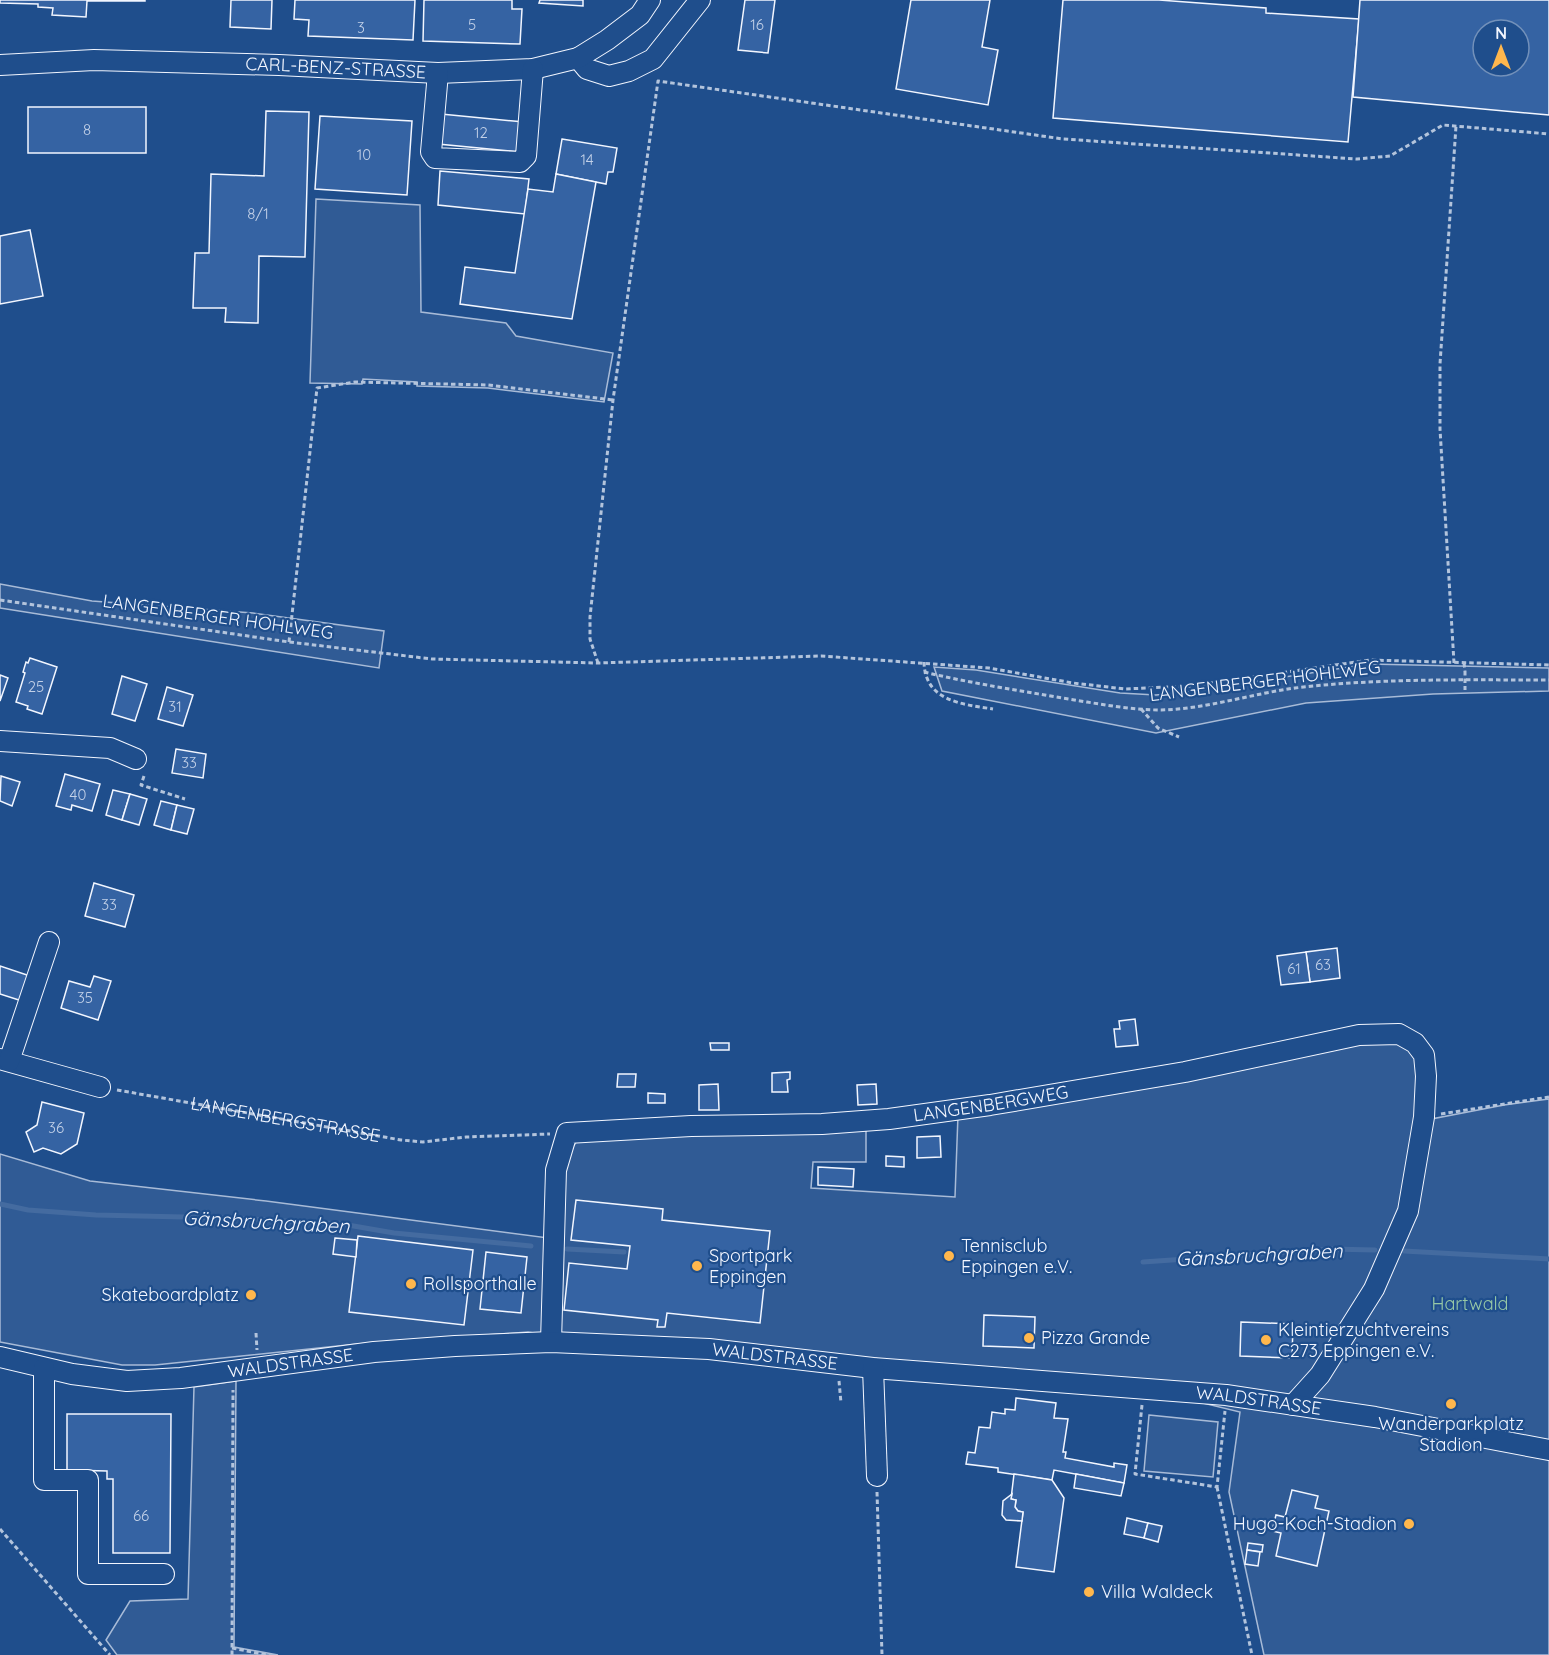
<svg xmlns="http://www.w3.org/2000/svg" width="1549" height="1655" font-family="Quicksand,sans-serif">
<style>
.green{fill:#305b95;stroke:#a8bbd7;stroke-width:1.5}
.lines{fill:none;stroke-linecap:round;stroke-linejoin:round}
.stream{stroke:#446ba0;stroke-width:5}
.building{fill:#3563a3;stroke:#f2f6ff;stroke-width:1.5;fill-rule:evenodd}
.minor-casing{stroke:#f2f6ff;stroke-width:22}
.path{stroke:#b3c4dc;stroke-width:3;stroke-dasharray:4.5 3;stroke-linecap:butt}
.minor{stroke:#1f4e8c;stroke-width:20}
.path-bridge{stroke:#b3c4dc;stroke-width:3;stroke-dasharray:4.5 3;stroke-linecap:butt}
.poi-dot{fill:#ffb74d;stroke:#1f4e8c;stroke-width:2}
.labels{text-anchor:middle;stroke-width:4.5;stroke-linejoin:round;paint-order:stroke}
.number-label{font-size:15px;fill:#c3d1e8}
.street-label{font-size:18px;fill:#f2f6ff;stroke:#1f4e8c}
.poi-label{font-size:18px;fill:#f2f6ff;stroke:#1f4e8c;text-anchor:start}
.park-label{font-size:18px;fill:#97c8a6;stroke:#1f4e8c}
.water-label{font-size:20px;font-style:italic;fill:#f2f6ff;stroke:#1f4e8c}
</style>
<rect width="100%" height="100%" fill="#1f4e8c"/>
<!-- green -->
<g class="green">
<polygon points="316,199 420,205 421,312 506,323 516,336 613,353 604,402 488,388 417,386 417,382 363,379 362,384 310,383"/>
<polygon points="0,584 92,601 253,613 384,631 379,668 0,608"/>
<polygon points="1369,664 1549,668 1549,691 1433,694 1306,703 1156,733 942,691 934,667 976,670 1120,693 1156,695 1195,691"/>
<polygon points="1396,1038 1420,1058 1431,1119 1504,1105 1549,1099 1549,1655 1264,1655 1229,1492 1240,1412 1117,1382 564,1338 528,1332 357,1344 155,1365 122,1365 0,1342 0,1154 90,1181 266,1201 548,1238 562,1164 580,1136 866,1125 866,1162 813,1162 811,1188 955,1197 958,1115"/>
<polygon points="236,1381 234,1647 278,1655 117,1655 106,1640 130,1601 188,1599 194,1387"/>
<polygon points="1149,1415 1218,1422 1213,1477 1144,1471"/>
</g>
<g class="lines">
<!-- stream -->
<g class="stream">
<polyline points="0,1204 28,1210 96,1215 228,1218 342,1224 394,1233 531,1246"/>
<polyline points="567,1249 624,1252"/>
<polyline points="1404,1251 1549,1259"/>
<polyline points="1143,1262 1330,1249 1375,1250"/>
</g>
</g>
<!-- building -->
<g class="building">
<polygon points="0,0 145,0 145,1 87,1 86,17 52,15 53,8 38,7 38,4 0,3"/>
<polygon points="231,0 272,0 271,29 230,27"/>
<polygon points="295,0 415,0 413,40 308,36 309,20 294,19"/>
<polygon points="424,0 512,0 512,9 522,9 520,44 423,41"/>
<polygon points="540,0 583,0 583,6 539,3"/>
<polygon points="745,0 775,0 768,53 738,50"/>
<polygon points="911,0 990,0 982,47 998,50 988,105 896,89"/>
<polygon points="1063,0 1159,0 1266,8 1266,13 1359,19 1348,142 1053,118"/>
<path d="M1360,0H1549V115L1353,97ZM1483,30H1519V66H1483Z"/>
<rect x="28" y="107" width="118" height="46"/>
<polygon points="266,111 309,112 305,257 259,256 258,323 225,322 226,308 193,308 195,253 209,253 211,174 264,176"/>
<polygon points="441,114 524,122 521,152 438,144"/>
<polygon points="320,116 412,121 407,195 315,189"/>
<polygon points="562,139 617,148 613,172 608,172 606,184 556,174"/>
<polygon points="440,171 529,179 525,214 438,205"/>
<polygon points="556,174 596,182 572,319 460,304 465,267 515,273 528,189 553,192"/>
<polygon points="30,230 43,296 0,304 0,236"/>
<polygon points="30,658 57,667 42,714 27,709 28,706 16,702 25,673 23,672 26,662 28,663"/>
<polygon points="0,675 8,678 0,701"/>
<polygon points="122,676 147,684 135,721 112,714"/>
<polygon points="167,687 193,695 183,726 158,719"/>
<polygon points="176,749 206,754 203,778 172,773"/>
<polygon points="65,774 100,784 92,811 72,805 71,810 56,806"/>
<polygon points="1,776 20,782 12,806 0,801"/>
<polygon points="113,790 130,794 122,820 106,815"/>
<polygon points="130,794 147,799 139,825 122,820"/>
<polygon points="161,801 177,805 171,830 154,825"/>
<polygon points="177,805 194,809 187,834 171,830"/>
<polygon points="94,883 134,895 125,927 85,916"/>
<polygon points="1337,948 1340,978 1310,982 1306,952"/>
<polygon points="1306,952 1310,982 1281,985 1277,956"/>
<polygon points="0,966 30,976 22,1001 0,994"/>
<polygon points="94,976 111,981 98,1020 61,1008 69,981 90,987"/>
<polygon points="1135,1019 1138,1045 1116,1047 1114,1029 1120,1029 1119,1021"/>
<polygon points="710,1043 729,1043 729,1050 711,1050"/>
<polygon points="790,1072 790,1079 787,1080 788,1092 772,1092 772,1073"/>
<polygon points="618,1074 636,1074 635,1087 617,1087"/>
<polygon points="718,1084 719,1110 699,1110 699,1085"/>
<polygon points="876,1084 877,1104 858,1105 857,1085"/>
<polygon points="648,1093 665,1094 665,1103 648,1103"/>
<polygon points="42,1102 84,1113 77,1144 61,1154 43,1148 34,1152 26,1132 37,1125"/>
<polygon points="940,1136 941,1157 917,1158 917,1137"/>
<polygon points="886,1156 904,1157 904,1167 886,1166"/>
<polygon points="818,1167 854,1169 853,1187 818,1185"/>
<polygon points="576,1200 663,1209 662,1220 770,1231 760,1323 667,1313 665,1327 657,1327 658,1320 564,1310 569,1263 627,1269 630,1246 571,1240"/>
<polygon points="358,1236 473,1250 464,1325 349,1312"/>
<polygon points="335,1238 357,1240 356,1257 333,1254"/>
<polygon points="486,1252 527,1257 521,1313 480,1309"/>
<polygon points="984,1315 1035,1317 1034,1348 983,1346"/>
<polygon points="1241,1322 1293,1324 1292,1358 1240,1356"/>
<polygon points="1016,1398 1056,1403 1054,1418 1068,1419 1063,1452 1066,1452 1065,1458 1114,1467 1114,1463 1127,1465 1124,1483 1054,1470 1052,1480 998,1472 998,1468 966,1464 968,1452 975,1453 979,1427 990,1428 992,1412 1005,1414 1005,1409 1015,1410"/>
<polygon points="67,1414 171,1414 170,1553 113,1553 113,1479 107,1479 107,1471 67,1470"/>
<polygon points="1014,1474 1052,1480 1064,1498 1054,1572 1016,1567 1023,1512 1018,1511 1015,1507 1016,1500 1011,1499"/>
<polygon points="1076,1474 1124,1483 1121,1496 1074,1488"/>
<polygon points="1292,1490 1318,1496 1315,1508 1329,1511 1317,1566 1276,1556 1281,1533 1272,1531 1276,1515 1285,1517"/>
<polygon points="1012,1494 1011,1499 1016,1500 1015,1507 1018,1511 1023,1512 1022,1521 1006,1520 1002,1515 1003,1501"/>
<polygon points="1127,1518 1148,1523 1144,1538 1124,1534"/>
<polygon points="1148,1523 1162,1526 1158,1542 1144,1538"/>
<polygon points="1248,1543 1263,1545 1262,1552 1247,1550"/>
<polygon points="1247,1550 1260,1552 1258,1566 1245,1564"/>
</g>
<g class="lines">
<!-- minor casing -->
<g class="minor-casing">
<g id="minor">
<polyline points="578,58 587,69 609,76 629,71 653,59 700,0"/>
<path id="s2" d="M0,65L94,60L279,65L438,73L533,69L578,58L607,40L640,15L650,0"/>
<polyline points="438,73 431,152 435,158 520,162 526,156 533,69"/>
<polyline points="0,741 110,748 136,759"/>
<polyline points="0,1059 100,1087"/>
<polyline points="9,1061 49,942"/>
<path id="s3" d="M551,1342L556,1170L567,1133L691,1126L822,1124L889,1119L990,1105L1185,1072L1359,1035L1399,1034L1415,1043L1424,1055L1426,1076L1424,1117L1408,1211L1374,1289L1320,1375L1293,1405"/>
<path id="s4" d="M0,1357L72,1374L127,1381L181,1378L374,1352L455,1346L551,1342L709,1349L873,1368L1226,1395L1375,1417L1549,1450"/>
<polyline points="44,1368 44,1480 88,1480 88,1574 164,1574"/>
<polyline points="873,1368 877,1476"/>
</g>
</g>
<!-- path -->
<g class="path">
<polyline points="0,600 289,642 432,659 598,663 821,656 989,668 1073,683 1125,689 1190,686 1370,660 1549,665"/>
<polyline points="289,642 317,388 355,382 488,385 613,400"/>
<path d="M924,662C925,701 961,704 993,709"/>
<polyline points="598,663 590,639 590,617 613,400 658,81 1063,139 1357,159 1390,156 1443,125 1549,134"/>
<polyline points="1454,663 1440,429 1440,364 1456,126"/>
<polyline points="1464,663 1465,671"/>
<path d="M924,672C970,683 1016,690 1062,698C1095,703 1128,710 1161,710C1206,709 1251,694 1295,688C1380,678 1464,680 1549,680"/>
<polyline points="1141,709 1158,728 1179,737"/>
<polyline points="144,776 141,785 185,799"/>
<path id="s1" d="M117,1090L401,1140L423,1142L466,1137L550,1134"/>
<polyline points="1441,1114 1549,1097"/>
<polyline points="256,1333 257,1350"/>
<polyline points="839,1381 841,1403"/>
<polyline points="1142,1405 1135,1474 1217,1487 1225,1411"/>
<polyline points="1217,1487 1252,1655"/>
<polyline points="877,1492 882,1655"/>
<polyline points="0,1529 110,1655"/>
<polyline points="232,1648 267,1655"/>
<polyline points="232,1655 233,1390"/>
</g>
<!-- minor -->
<use href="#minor" class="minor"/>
<!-- path-bridge -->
<polyline class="path-bridge" points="1465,671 1465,690"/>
</g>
<!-- markers -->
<g class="poi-dot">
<circle cx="949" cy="1256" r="6"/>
<circle cx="697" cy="1266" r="6"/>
<circle cx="411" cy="1284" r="6"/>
<circle cx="251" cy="1295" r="6"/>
<circle cx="1029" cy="1338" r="6"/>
<circle cx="1266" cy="1340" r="6"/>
<circle cx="1451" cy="1404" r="6"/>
<circle cx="1409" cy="1524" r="6"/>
<circle cx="1089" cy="1592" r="6"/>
</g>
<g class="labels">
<!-- number labels -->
<g class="number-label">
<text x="472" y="30">5</text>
<text x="757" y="30">16</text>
<text x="361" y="33">3</text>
<text x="87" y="135">8</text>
<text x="481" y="138">12</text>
<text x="364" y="160">10</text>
<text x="587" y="165">14</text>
<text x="258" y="219">8/1</text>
<text x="36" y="692">25</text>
<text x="175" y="712">31</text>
<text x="189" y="768">33</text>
<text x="78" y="800">40</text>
<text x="109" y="910">33</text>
<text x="1323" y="970">63</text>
<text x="1294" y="974">61</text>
<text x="85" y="1003">35</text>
<text x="56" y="1133">36</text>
<text x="141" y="1521">66</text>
</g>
<!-- street labels -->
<g class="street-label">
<text dy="6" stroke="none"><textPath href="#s2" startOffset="336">CARL-BENZ-STRASSE</textPath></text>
<text transform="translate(218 617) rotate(8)" y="6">LANGENBERGER HOHLWEG</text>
<text transform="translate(1265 681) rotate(-7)" y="6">LANGENBERGER HOHLWEG</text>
<text dy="6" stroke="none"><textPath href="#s3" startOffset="636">LANGENBERGWEG</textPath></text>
<text dy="6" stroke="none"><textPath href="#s1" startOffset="171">LANGENBERGSTRASSE</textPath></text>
<text dy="6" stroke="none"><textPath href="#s4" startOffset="780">WALDSTRASSE</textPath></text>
<text dy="6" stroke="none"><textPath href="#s4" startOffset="294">WALDSTRASSE</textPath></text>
<text dy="6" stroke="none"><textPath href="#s4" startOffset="1266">WALDSTRASSE</textPath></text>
</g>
<!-- poi labels -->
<g class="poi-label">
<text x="961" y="1252">Tennisclub<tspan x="961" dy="21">Eppingen e.V.</tspan></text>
<text x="709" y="1262">Sportpark<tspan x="709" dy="21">Eppingen</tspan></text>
<text x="423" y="1290">Rollsporthalle</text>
<text x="239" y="1301" text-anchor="end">Skateboardplatz</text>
<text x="1278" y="1336">Kleintierzuchtvereins<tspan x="1278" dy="21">C273 Eppingen e.V.</tspan></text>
<text x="1041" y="1344">Pizza Grande</text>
<text x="1451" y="1430" text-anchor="middle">Wanderparkplatz<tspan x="1451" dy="21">Stadion</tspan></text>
<text x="1397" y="1530" text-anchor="end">Hugo-Koch-Stadion</text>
<text x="1101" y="1598">Villa Waldeck</text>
</g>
<!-- park labels -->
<g class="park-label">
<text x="1470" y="1310">Hartwald</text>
</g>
<!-- water labels -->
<g class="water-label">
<text transform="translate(266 1222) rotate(3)" y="7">Gänsbruchgraben</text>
<text transform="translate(1259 1255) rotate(-3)" y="7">Gänsbruchgraben</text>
</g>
</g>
<!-- north arrow -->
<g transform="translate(1501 48)"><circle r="28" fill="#1f4e8c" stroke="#7391ba" stroke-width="1.5"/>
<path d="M0-4.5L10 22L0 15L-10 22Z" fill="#ffb74d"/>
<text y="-9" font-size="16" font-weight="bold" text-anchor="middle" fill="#f2f6ff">N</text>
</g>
</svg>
